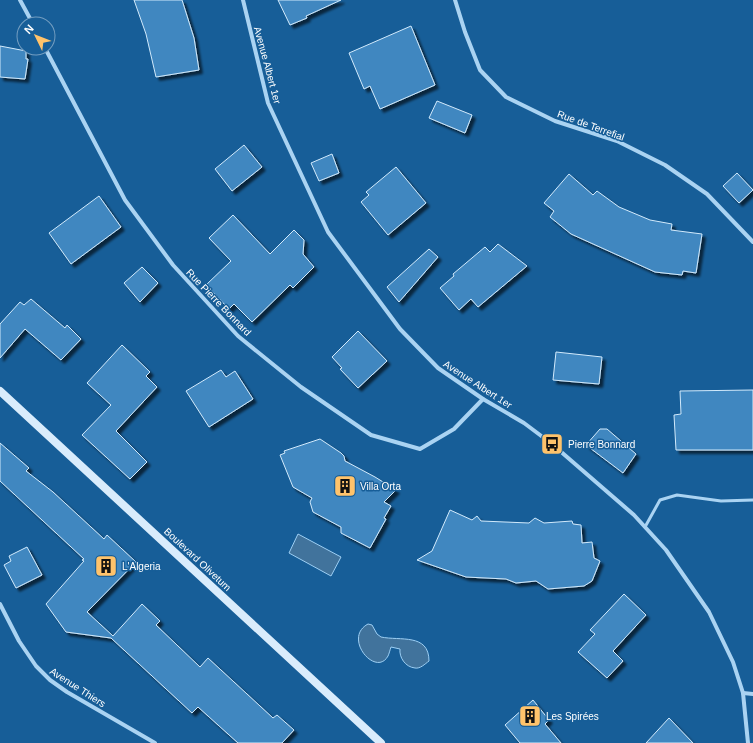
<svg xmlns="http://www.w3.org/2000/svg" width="753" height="743" font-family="Arial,sans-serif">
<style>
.water{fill:#41739c;stroke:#9dcff4}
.building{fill:#3f87c0;stroke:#d2eafc;filter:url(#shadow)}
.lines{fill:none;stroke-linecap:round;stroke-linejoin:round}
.service{stroke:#aad3f2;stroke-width:3}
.minor{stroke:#aad3f2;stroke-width:4}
.secondary{stroke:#d9ecfc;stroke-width:8}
.labels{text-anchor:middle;stroke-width:3;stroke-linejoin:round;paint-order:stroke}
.street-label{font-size:10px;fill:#fff;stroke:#175e98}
.poi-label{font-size:10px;fill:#fff;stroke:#175e98;text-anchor:start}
</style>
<defs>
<filter id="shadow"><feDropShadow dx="3.5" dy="3.5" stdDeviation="1" flood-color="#0009"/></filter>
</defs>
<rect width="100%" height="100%" fill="#175e98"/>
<!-- water -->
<g class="water">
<polygon points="298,534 341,557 331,576 289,553"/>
<path d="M368,624L372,625L377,634L381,637C400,641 429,633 429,661C425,664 420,669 415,668C405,667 399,657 400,649L391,647C390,650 389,654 388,656C376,678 342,638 368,624Z"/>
</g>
<!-- building -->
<g class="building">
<polygon points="134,0 182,0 194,38 199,70 156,77 146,34"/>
<polygon points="278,0 341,0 306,16 307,18 290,25"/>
<polygon points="411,26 435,85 380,109 370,86 364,89 349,53"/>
<polygon points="0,46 26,51 26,59 28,59 25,79 0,77"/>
<polygon points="437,101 472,115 465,133 429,118"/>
<polygon points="244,145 262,167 232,191 215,169"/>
<polygon points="332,154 339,173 319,181 311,163"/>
<polygon points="396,167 426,203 388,235 361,202 369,195 366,192"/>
<polygon points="737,173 753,190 739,203 723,186"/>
<polygon points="569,174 593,195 597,191 619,207 650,220 672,224 671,230 702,234 696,273 683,271 682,275 655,272 571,234 550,217 554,211 544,203"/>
<polygon points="99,196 121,227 71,264 49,233"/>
<polygon points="233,215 270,254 294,230 304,240 303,254 314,267 293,288 290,285 252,322 234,304 229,309 206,285 231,261 209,238"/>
<polygon points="498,244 527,266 478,307 471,299 459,310 440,288 454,276 453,274 485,247 490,252"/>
<polygon points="429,249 438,257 399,302 387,287"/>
<polygon points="142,267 158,283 140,302 124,283"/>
<polygon points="31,299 65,328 67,325 81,339 61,360 25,329 0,358 0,324 20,302 24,305"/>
<polygon points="358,331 387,361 358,388 340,369 342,368 332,357"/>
<polygon points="122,345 150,372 146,376 157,387 116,431 147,462 130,479 82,435 111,405 87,383"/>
<polygon points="556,352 602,357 599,384 553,380"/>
<polygon points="221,370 226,377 235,371 253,399 209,427 186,391"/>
<polygon points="753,390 753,450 676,450 674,415 681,414 680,391"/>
<polygon points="600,429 607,429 636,454 623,473 586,445"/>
<polygon points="320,439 341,453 344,456 345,461 375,477 396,490 384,502 391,506 384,518 386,519 370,548 341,533 341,527 313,512 310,502 312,498 293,487 280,455 285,453 284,451"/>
<polygon points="0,443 29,468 26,471 53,492 104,539 107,535 136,562 87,612 113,636 142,604 160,621 156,625 200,667 208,658 273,718 277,715 294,730 282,743 238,743 198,707 192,713 111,638 66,632 46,604 84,561 82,560 84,559 0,481"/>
<polygon points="450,510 472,520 477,516 481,521 529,523 535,518 544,523 572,521 573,524 581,525 582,543 592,542 594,558 600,561 592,581 584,586 548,589 536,581 516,583 506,579 466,577 417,560 432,551"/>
<polygon points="27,547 42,575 16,588 4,565 11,561 9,556"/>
<polygon points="624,594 646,615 613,651 623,661 607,678 578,652 595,634 590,630"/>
<polygon points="533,700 549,720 545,724 561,743 520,743 505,725"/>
<polygon points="669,718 693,743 646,743"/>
</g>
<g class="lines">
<!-- service -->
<polyline class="service" points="645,527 660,500 677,495 721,501 753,500"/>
<!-- minor -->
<g class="minor">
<polyline points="20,0 33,24"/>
<polyline points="243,0 268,103 328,232 400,329 438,368 483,399 524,423 552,444 634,515 666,550 709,612 733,662 743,693 748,743"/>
<polyline points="455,0 465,32 480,70 506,97 555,121 617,141 665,165 707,194 753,242"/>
<polyline points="45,48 125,200 173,265 238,336 301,387 371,435 420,449 454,429 483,399"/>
<polyline points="0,604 19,641 36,666 50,680 67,692 155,743"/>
<polyline points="743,693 753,694"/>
</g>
<!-- secondary -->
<polyline class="secondary" points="0,391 381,743"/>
</g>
<!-- icons -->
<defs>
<g id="bus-square" transform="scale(1.15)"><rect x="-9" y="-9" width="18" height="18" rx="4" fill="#ffc36b" stroke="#175e98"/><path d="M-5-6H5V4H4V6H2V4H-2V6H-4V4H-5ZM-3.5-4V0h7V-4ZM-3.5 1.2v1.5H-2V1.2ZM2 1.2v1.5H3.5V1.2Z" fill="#111"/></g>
<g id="building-square" transform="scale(1.15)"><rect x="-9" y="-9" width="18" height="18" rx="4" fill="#ffc36b" stroke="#175e98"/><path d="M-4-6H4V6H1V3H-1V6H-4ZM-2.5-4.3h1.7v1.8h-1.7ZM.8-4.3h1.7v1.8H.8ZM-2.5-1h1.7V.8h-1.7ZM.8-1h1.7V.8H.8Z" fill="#111"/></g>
</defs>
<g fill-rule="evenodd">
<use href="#bus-square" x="552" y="444"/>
<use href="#building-square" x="345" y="486"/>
<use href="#building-square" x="106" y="566"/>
<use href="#building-square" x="530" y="716"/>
</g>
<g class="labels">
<!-- street labels -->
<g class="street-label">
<text transform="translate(268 65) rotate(75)" y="4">Avenue Albert 1er</text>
<text transform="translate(591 125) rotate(20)" y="4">Rue de Terrefial</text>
<text transform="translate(219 302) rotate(46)" y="4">Rue Pierre Bonnard</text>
<text transform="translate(478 384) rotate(33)" y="4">Avenue Albert 1er</text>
<text transform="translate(198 559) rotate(43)" y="4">Boulevard Olivetum</text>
<text transform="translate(78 687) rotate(33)" y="4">Avenue Thiers</text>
</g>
<!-- poi labels -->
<g class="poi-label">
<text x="568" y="448">Pierre Bonnard</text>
<text x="360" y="490">Villa Orta</text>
<text x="122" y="570">L'Algeria</text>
<text x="546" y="720">Les Spirées</text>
</g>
</g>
<!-- north arrow -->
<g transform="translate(36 36) rotate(313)"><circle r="19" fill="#175e98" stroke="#749ec1"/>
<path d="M0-3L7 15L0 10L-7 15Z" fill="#ffc36b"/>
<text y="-6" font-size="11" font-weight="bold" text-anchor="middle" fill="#ffffff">N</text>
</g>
</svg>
